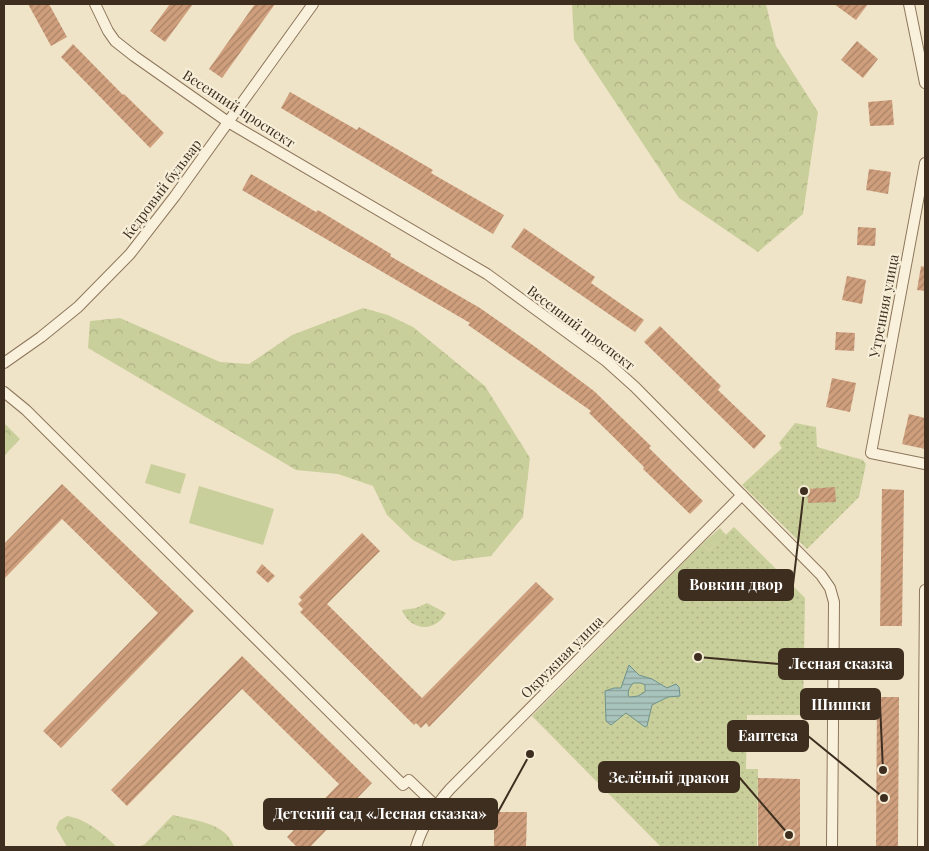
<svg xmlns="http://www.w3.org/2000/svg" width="929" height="851" font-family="'Playfair Display',serif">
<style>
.green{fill:#c9cf9b}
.forest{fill:url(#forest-crowns)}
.park{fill:url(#park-dots)}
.water{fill:url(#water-rules);stroke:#6f938a;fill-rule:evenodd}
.building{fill:url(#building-hatch)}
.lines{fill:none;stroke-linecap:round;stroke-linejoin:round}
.minor-casing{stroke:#8d765c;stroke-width:12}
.minor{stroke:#faf1dc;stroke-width:10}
.labels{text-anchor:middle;stroke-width:4.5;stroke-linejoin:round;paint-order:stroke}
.street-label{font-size:14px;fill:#3d2e20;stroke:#f7eed8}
.leader{fill:none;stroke:#3d2e20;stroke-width:2}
.callout-dot{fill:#3d2e20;stroke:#f7eed8;stroke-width:2}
.callout{fill:#3d2e20;stroke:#3d2e20;stroke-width:2}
.callout-label{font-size:15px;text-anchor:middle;font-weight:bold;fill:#fff}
</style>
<defs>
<pattern id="forest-crowns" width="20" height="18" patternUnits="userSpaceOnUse" patternTransform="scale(1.25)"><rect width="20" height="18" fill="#c9cf9b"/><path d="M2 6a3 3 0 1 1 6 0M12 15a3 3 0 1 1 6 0" fill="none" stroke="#aeb285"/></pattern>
<pattern id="park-dots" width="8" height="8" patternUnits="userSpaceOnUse" patternTransform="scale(1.25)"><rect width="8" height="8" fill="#c9cf9b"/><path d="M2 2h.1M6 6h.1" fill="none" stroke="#aeb285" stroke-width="1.8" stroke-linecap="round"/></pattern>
<pattern id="water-rules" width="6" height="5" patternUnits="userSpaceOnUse" patternTransform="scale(1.25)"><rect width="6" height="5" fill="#a9c4bc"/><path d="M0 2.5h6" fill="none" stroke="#8ba098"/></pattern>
<pattern id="building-hatch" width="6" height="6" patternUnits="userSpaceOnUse" patternTransform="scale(1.25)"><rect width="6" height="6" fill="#cf9f7d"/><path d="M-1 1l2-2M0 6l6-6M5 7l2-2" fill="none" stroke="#a98266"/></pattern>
</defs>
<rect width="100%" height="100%" fill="#f0e4c8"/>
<!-- green -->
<g class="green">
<polygon points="151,464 186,474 180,494 145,483"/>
<polygon points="199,486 274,509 263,545 189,523"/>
<polygon points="720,528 726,535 709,551 702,544"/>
</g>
<!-- forest -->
<g class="forest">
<polygon points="572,4 766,4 776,46 818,112 803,214 758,252 679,198 574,40"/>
<polygon points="363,308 388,315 413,327 485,386 530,458 523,517 491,556 453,561 413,540 387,515 373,486 338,474 296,470 88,348 90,321 120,318 220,362 249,364 292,335"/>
<polygon points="4,423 20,439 4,456"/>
<path d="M173,815C195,821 226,822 234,847H138L145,844Z"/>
<path d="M67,816C87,819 103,834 117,847H67L56,828L59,821Z"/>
</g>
<!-- park -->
<g class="park">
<polygon points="795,423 816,427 817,447 863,460 866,464 859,497 807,549 742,485 782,448 779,443"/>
<polygon points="734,527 805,598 803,715 747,715 746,769 758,769 757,847 661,847 532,716 702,544 709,551"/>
<path d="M427,603L446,613C435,633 410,631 402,610L416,608Z"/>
</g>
<!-- water -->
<path class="water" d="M629,665L639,675L652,679L667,688L676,684L679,687L680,696L668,697L652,705L647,726L645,727L626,713L611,725L606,721L605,691L614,688H621ZM633,683H641L645,685V692L638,696L630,697L628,695L629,689Z"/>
<!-- building -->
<g class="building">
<polygon points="28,4 49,4 67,37 51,46"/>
<polygon points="170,4 193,4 165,42 150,31"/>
<polygon points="255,4 275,4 222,78 209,69"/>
<polygon points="834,4 868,4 856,20"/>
<polygon points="857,41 878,59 863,78 841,60"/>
<polygon points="73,44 123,95 124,94 164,133 150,148 61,57"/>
<polygon points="290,92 357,130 359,127 433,170 431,173 504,215 493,234 281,108"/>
<polygon points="892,100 894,125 870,126 868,102"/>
<polygon points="869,169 891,172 888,194 866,190"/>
<polygon points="251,174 316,212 318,210 391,254 390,256 480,308 534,346 594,391 651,446 649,448 703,501 690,514 643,469 644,467 589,413 591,411 468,325 470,323 242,190"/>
<polygon points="858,227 876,228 875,246 857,245"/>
<polygon points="524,228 595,277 591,283 644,320 635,332 511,247"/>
<polygon points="921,266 925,267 925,291 917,290"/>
<polygon points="847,276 866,280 862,304 842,300"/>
<polygon points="660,326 721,386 718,390 766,436 754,449 644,342"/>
<polygon points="836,332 855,333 854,351 835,350"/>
<polygon points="832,378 856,383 850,412 826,407"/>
<polygon points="909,414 925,418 925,449 902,444"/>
<polygon points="62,484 194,611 61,748 43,731 158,613 62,519 4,579 4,544"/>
<polygon points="835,487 836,502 808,503 807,489"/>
<polygon points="882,489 904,490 902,626 880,626"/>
<polygon points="362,533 380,551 327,604 422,698 536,582 554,599 429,727 426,723 421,728 416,723 414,725 300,612 303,609 298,604 302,600 299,597"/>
<polygon points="262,564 275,576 268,583 256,572"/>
<polygon points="242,656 372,783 310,847 297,847 287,837 339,784 242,689 127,806 111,790"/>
<rect x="886" y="661" width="12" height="18"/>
<polygon points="877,697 899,697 898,847 876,847"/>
<polygon points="758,778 800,779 800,847 758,847"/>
<polygon points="494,812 527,812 526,847 494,847"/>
</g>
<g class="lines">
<!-- minor casing -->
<g class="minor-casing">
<g id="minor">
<polyline points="95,4 108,31 115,41 134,56 228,122 487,274 606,361 635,387 821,575 830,588 834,602 832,847"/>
<polyline points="909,4 925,83"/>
<polyline points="925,163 871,453 925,464"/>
<polyline points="4,363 41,337 78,307 130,254 175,196 313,4"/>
<polyline points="4,392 26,410 403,785 409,780 435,805"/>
<path d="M416,847C423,824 434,807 450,789L742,495"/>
<polyline points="923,847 925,590"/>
</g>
</g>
<!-- minor -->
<use href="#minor" class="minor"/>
</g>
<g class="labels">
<!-- street labels -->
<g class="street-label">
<text transform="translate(239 109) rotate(33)" y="5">Весенний проспект</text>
<text transform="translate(162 189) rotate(-53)" y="5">Кедровый бульвар</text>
<text transform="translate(884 306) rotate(-79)" y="5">Утренняя улица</text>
<text transform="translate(581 328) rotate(37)" y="5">Весенний проспект</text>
<text transform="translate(562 657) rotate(-45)" y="5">Окружная улица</text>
</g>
</g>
<!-- callouts -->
<path class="leader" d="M804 491L793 585M698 657L779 664M883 770L880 704M884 798L808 736M789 835L739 777M530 754L497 814"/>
<g class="callout-dot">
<circle cx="804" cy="491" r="5"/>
<circle cx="698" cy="657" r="5"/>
<circle cx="883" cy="770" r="5"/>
<circle cx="884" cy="798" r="5"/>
<circle cx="789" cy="835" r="5"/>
<circle cx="530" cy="754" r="5"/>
</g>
<g class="callout">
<rect x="679" y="570" width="114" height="30" rx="5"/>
<rect x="779" y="649" width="124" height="30" rx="5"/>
<rect x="801" y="689" width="79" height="30" rx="5"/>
<rect x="728" y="721" width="80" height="30" rx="5"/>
<rect x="599" y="762" width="140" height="30" rx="5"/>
<rect x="264" y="799" width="233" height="30" rx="5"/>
</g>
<g class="callout-label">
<text x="736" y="590">Вовкин двор</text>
<text x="841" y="669">Лесная сказка</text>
<text x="841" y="710">Шишки</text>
<text x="768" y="741">Еаптека</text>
<text x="669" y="783">Зелёный дракон</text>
<text x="380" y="819">Детский сад «Лесная сказка»</text>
</g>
<!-- border -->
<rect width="929" height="851" fill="none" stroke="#3d2e20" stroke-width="10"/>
</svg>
